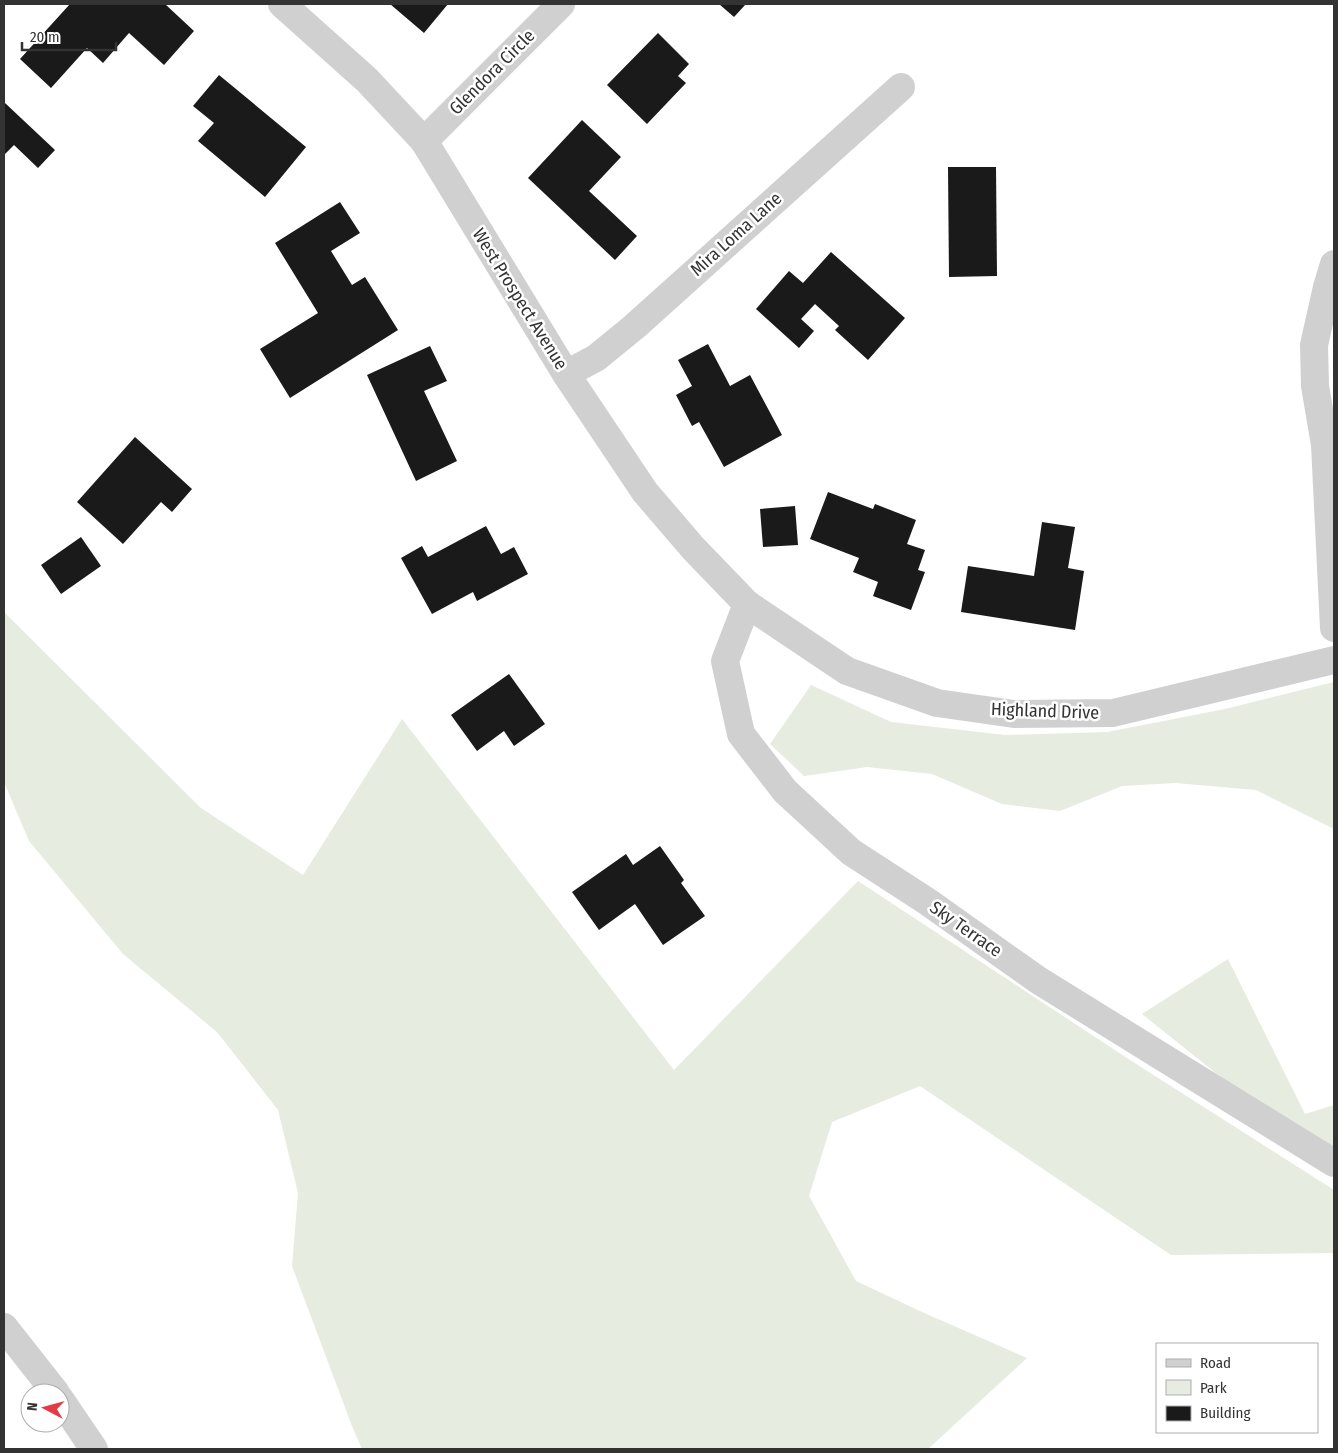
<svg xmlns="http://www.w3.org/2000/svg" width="1338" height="1453" font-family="'Fira Sans Condensed',sans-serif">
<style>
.green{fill:#e6ecdf}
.building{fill:#1a1a1a}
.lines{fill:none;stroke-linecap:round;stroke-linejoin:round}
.street{stroke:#d0d0d0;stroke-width:28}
.labels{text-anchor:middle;stroke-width:5;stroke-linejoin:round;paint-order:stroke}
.street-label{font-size:18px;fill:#333;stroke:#fff}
</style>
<rect width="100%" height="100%" fill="#fff"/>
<!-- green -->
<g class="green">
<polygon points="4,612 201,808 303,875 402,719 674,1070 858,881 1130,1060 1334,1190 1334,1253 1171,1255 920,1086 832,1122 809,1196 856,1281 922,1312 1027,1358 928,1449 362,1449 352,1426 292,1266 298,1193 278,1110 217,1032 123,954 29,841 4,782"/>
<polygon points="1334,682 1334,829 1256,790 1176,783 1122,786 1060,811 1002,804 932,774 867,767 804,776 770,744 811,685 891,722 1005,735 1107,732 1225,709"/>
<polygon points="1228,959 1305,1114 1334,1105 1334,1153 1242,1094 1142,1014"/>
</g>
<!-- building -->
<g class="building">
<polygon points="70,4 165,4 194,31 164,65 129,33 103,63 87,48 51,88 20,59"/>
<polygon points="390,4 448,4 424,33"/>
<polygon points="719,4 746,4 734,17"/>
<polygon points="658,33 689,64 678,76 686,83 647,124 607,85"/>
<polygon points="219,75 306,147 265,197 198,141 214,123 193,106"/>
<polygon points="5,103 55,150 38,168 14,145 4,155 4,104"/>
<polygon points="582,120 621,157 589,191 637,236 615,260 528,178"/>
<polygon points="948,167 996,167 997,276 949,277"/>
<polygon points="340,202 360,233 331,251 352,285 365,277 398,330 290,398 260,349 318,313 275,243"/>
<polygon points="831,252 905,318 868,360 835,330 839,326 815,304 801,319 814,331 799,348 756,309 789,271 803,283"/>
<polygon points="708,344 730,386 750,375 782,435 724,467 699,422 692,426 676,395 692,386 678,360"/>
<polygon points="430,346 447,381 424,391 457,461 416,481 367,375"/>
<polygon points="135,437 192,489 172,512 161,502 123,544 77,502"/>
<polygon points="828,492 873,509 875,504 916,520 907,544 925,550 918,570 925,572 911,610 873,596 878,582 853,572 859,558 810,539"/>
<polygon points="795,506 798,545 763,547 760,509"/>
<polygon points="1042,522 1075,527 1068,568 1084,571 1075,630 961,612 968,566 1034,576"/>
<polygon points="486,526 501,554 514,547 528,574 477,601 473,592 432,614 401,558 422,546 428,557"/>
<polygon points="81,537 101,566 61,594 41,565"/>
<polygon points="509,674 545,724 514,746 504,731 477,751 451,715"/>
<polygon points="660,846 684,880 681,883 705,916 663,945 635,904 599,930 572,892 626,854 633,865"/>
</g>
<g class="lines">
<!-- street -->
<g class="street">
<polyline points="282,4 367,80 424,141 566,374 645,492 693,548 747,604 847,671 937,703 1014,714 1113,713 1334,660"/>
<polyline points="424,141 561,4"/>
<polyline points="1334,264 1327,287 1314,345 1315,386 1325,445 1334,628"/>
<polyline points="566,374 596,358 634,327 901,87"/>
<polyline points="747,604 725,661 741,734 785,791 851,852 928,902 1038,980 1334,1163"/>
<polyline points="4,1327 56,1393"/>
<polyline points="60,1399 94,1449"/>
</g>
</g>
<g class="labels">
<!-- street labels -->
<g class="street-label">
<text transform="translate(492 72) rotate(-45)" y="6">Glendora Circle</text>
<text transform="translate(736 234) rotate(-42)" y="6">Mira Loma Lane</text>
<text transform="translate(520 299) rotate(58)" y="6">West Prospect Avenue</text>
<text transform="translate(1045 711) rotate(2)" y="6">Highland Drive</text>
<text transform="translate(966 929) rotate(35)" y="6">Sky Terrace</text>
</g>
</g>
<!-- border -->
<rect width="1338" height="1453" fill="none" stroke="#333333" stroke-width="10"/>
<!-- legend -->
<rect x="1156" y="1343" width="162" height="90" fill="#ffffff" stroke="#adadad"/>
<rect x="1166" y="1359" width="25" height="8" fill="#d0d0d0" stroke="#adadad"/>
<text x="1200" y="1368" font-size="15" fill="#333333">Road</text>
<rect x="1166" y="1380" width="25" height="15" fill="#e6ecdf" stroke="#adadad"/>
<text x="1200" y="1393" font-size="15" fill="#333333">Park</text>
<rect x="1166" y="1406" width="25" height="15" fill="#1a1a1a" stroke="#adadad"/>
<text x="1200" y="1418" font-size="15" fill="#333333">Building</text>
<!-- north arrow -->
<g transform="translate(45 1408) rotate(276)"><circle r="24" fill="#ffffff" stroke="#adadad"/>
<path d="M0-4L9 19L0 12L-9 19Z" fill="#e63946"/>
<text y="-8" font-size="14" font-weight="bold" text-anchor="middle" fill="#333333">N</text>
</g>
<!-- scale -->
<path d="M22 42v8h94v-8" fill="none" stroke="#333333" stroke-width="2.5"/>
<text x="30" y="42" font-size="15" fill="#333333" stroke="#ffffff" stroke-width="4" paint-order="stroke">20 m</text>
</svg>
